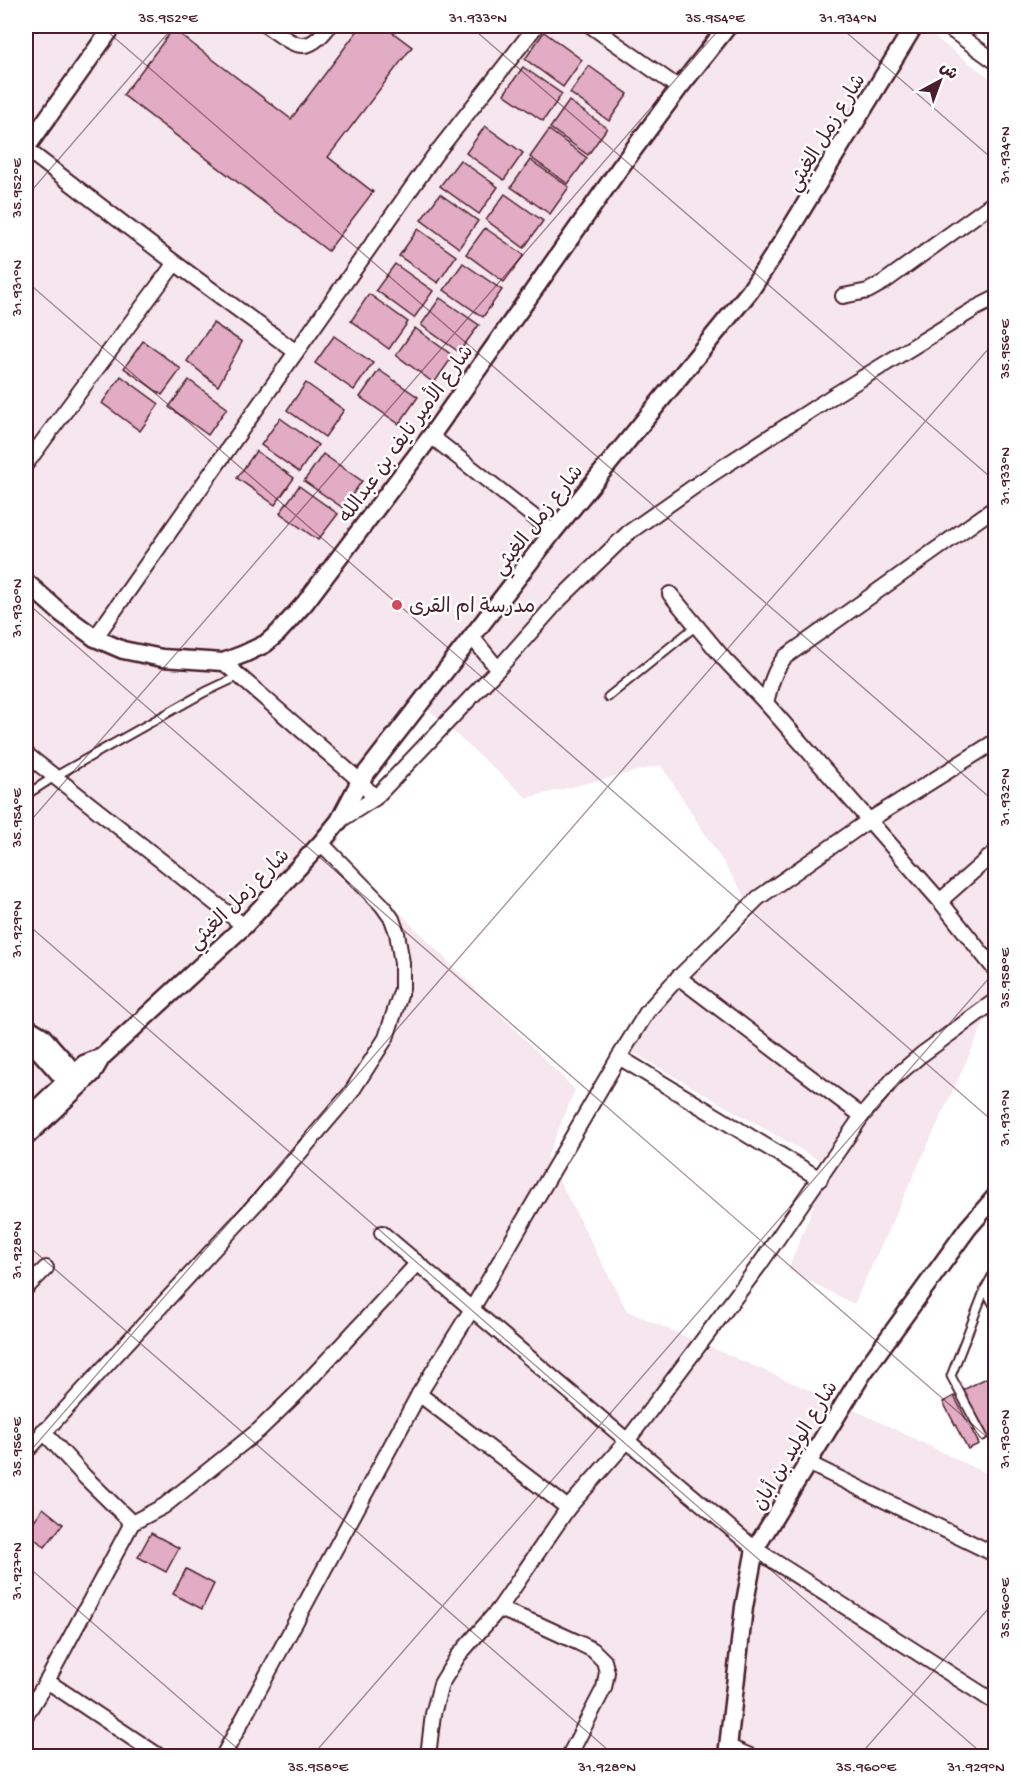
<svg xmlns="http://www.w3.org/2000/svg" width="1021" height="1782" font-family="'Gochi Hand','Playpen Sans Arabic',sans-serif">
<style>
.built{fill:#f6e6ed}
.building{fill:#e2acc4;stroke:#4a1f2b;stroke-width:1.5}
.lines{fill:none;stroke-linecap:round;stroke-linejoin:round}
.service-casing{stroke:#4a1f2b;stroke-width:11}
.minor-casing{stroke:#4a1f2b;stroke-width:18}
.tertiary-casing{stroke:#4a1f2b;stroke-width:21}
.service{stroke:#fff;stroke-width:7}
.minor{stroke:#fff;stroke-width:14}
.tertiary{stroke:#fff;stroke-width:16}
.ticks{fill:none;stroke:#4a1f2b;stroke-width:1.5;stroke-opacity:0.45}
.poi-dot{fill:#d1495b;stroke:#fff;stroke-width:2}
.labels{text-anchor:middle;stroke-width:5;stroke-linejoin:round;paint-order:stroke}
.street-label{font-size:20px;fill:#4a1f2b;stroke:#fff}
.poi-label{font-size:20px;fill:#4a1f2b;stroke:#fff;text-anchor:start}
.neatline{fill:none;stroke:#4a1f2b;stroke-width:2}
.ticks-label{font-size:15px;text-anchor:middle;fill:#4a1f2b}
</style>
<rect width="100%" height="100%" fill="#fff"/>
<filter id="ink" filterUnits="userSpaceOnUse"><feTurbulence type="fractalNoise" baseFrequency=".0167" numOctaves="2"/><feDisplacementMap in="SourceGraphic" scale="12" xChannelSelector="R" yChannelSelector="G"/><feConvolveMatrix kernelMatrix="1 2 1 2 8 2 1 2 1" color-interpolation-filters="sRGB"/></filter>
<g filter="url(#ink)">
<!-- built -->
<polygon class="built" points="26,26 920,26 995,82 995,1013 985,1021 854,1304 788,1270 829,1166 620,1045 757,915 661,765 527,798 420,702 335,847 575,1090 547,1157 627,1311 855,1410 995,1478 995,1756 26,1756"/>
<!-- building -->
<g class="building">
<polygon points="361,26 384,26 412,47 328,157 373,192 328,251 123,95 173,29 291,119"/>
<polygon points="544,32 582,60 563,87 525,59"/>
<polygon points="589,66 628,94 609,121 570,93"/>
<polygon points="523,67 562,94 543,121 504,94"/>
<polygon points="569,101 607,128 588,155 550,128"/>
<polygon points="485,126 523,153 504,180 466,153"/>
<polygon points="549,130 587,158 568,184 530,157"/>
<polygon points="460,160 498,187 479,214 440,186"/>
<polygon points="530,160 569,187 550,214 511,187"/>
<polygon points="440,194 478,221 459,248 421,220"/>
<polygon points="505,194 543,221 524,248 486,220"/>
<polygon points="485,228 524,255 504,282 466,254"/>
<polygon points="418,229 456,256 438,283 399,256"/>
<polygon points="463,263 502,290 483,317 444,290"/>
<polygon points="395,264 433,291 414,318 376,290"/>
<polygon points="369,294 408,322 389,349 351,321"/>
<polygon points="440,298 479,325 459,352 421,325"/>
<polygon points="213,323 242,342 218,386 187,361"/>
<polygon points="415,328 453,356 434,383 396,355"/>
<polygon points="334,336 373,363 354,390 315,363"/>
<polygon points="143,341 181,369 162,395 124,368"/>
<polygon points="379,370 418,397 399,424 360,397"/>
<polygon points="121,376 159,404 140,431 102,403"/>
<polygon points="189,380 227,408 208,435 169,407"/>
<polygon points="306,383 344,410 325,437 287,410"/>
<polygon points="280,418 318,445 299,472 261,445"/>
<polygon points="256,451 294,478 275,505 237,478"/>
<polygon points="323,454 362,481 343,508 304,481"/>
<polygon points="299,486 338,514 318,540 280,513"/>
<polygon points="996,1373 996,1450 963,1390"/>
<polygon points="954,1396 979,1444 968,1449 943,1402"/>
<polygon points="43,1508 63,1524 45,1547 26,1532"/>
<polygon points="151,1533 179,1548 166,1572 138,1557"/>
<polygon points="186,1569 214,1584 202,1609 173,1594"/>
</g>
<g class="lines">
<!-- service casing -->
<g class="service-casing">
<g id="service">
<polyline points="608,697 696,626"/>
<polyline points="26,795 54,777 205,692 239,676"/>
<polyline points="985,1289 996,1309"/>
<polyline points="983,1436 951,1376 985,1289 996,1269"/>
</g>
</g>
<!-- minor casing -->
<g class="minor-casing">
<g id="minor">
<path d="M267,26C293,44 306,58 329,26"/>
<polyline points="591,26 679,88"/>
<polyline points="946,26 996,62"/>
<polyline points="26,149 175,263 296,352"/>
<polyline points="843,296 868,291 884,282 996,201"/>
<polyline points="431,436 553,532"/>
<polyline points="26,464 175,263"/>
<path d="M996,507L785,657C774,670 770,686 766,703L940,901L996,971"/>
<polyline points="670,594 724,659 766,703"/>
<polyline points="472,637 498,669"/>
<polyline points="95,638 434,156 536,26"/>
<polyline points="223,662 360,781 375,798"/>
<polyline points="26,754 244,926"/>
<polyline points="339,821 375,798 498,669 559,600 628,533 712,474 833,396 976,308 996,298"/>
<polyline points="940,901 993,854"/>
<polyline points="678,977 862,1116"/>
<polyline points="619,1057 820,1179"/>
<polyline points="382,1233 755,1549 996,1703"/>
<polyline points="26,1288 46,1268"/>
<polyline points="419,1394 568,1508"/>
<polyline points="43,1431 85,1477 132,1523"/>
<polyline points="26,1452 261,1198 350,1094 386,1038 402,989 402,963 397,933 392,919 382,905 321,843"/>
<polyline points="808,1463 996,1555"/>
<polyline points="499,1609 540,1625 579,1643 593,1650 604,1661 607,1672 604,1688 569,1756"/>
<polyline points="47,1681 159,1756"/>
<polyline points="26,1715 47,1681 132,1523 164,1506 259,1430 296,1394 418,1263"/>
<polyline points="729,1747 750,1756"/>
<polyline points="223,1756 419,1394 472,1309 619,1057 647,1012 672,984 758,898 868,821 996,741"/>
<polyline points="428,1756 433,1714 441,1684 458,1656 499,1609 568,1508 627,1441 760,1264 862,1116 895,1077 921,1055 996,1000"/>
</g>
</g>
<!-- tertiary casing -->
<g class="tertiary-casing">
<g id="tertiary">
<polyline points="26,148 113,26"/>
<polyline points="26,582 61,613 95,638 123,650 162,658 223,662 244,654 265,644 278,633 305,603 431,436 619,169 679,88 728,26"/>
<polyline points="26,1025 33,1044 73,1089"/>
<polyline points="27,1027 42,1036 81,1080"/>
<polyline points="26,1119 84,1064 102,1057"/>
<polyline points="26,1137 92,1074 102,1057 244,926 321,843 339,821 360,781 553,532 750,291 784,239 914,26"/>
<polyline points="727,1756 744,1607 755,1549 863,1373 968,1228 996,1196"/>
</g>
</g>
<!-- service -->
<use href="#service" class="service"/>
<!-- minor -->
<use href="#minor" class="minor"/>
<!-- tertiary -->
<use href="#tertiary" class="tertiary"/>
</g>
</g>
<!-- ticks -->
<path class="ticks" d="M101,26L996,803M470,26L996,482M839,26L996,162M26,197L174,26M26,281L996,1124M26,602L996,1445M26,826L722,26M26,923L985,1756M26,1244L615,1756M26,1456L996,340M26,1565L246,1756M312,1756L996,970M859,1756L996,1600"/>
<!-- markers -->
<circle class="poi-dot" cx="397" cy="605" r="6"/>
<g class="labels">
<!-- street labels -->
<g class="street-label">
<text transform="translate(825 132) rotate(-59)" y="7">شارع زمل الغيثي</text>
<text transform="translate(405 433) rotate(-54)" y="7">شارع الأمير نايف بن عبدالله</text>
<text transform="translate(537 519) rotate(-52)" y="7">شارع زمل الغيثي</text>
<text transform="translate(238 898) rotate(-45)" y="7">شارع زمل الغيثي</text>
<text transform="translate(794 1445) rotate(-59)" y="7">شارع الوليد بن أبان</text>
</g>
<!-- poi labels -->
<g class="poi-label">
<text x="409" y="612">مدرسة ام القرى</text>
</g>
</g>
<!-- margin -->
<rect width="1021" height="1782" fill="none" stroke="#fff" stroke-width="66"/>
<!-- north arrow -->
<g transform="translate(940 81) rotate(41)" stroke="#ffffff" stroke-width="4.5" paint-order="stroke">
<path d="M0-4.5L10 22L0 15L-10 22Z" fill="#4a1f2b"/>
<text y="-9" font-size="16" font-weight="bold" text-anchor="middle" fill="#4a1f2b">ش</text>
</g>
<rect x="33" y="33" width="955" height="1716" class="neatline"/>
<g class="ticks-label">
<text x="168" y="22">35.952°E</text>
<text x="478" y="22">31.933°N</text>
<text x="715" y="22">35.954°E</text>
<text x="848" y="22">31.934°N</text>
<text transform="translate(1004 155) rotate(-90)" y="5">31.934°N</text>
<text transform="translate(16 188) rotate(-90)" y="5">35.952°E</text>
<text transform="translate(16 288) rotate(-90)" y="5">31.931°N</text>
<text transform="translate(1004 349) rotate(-90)" y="5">35.956°E</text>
<text transform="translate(1004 476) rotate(-90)" y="5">31.933°N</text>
<text transform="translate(16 608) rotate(-90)" y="5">31.930°N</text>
<text transform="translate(1004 797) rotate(-90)" y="5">31.932°N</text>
<text transform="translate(16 818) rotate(-90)" y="5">35.954°E</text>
<text transform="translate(16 929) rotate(-90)" y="5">31.929°N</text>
<text transform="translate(1004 978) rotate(-90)" y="5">35.958°E</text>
<text transform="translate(1004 1118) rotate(-90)" y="5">31.931°N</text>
<text transform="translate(16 1250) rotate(-90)" y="5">31.928°N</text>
<text transform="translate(1004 1439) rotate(-90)" y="5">31.930°N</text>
<text transform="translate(16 1447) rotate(-90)" y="5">35.956°E</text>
<text transform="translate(16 1571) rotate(-90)" y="5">31.927°N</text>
<text transform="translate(1004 1608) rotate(-90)" y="5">35.960°E</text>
<text x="318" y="1771">35.958°E</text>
<text x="607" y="1771">31.928°N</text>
<text x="866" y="1771">35.960°E</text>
<text x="976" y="1771">31.929°N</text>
</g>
</svg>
